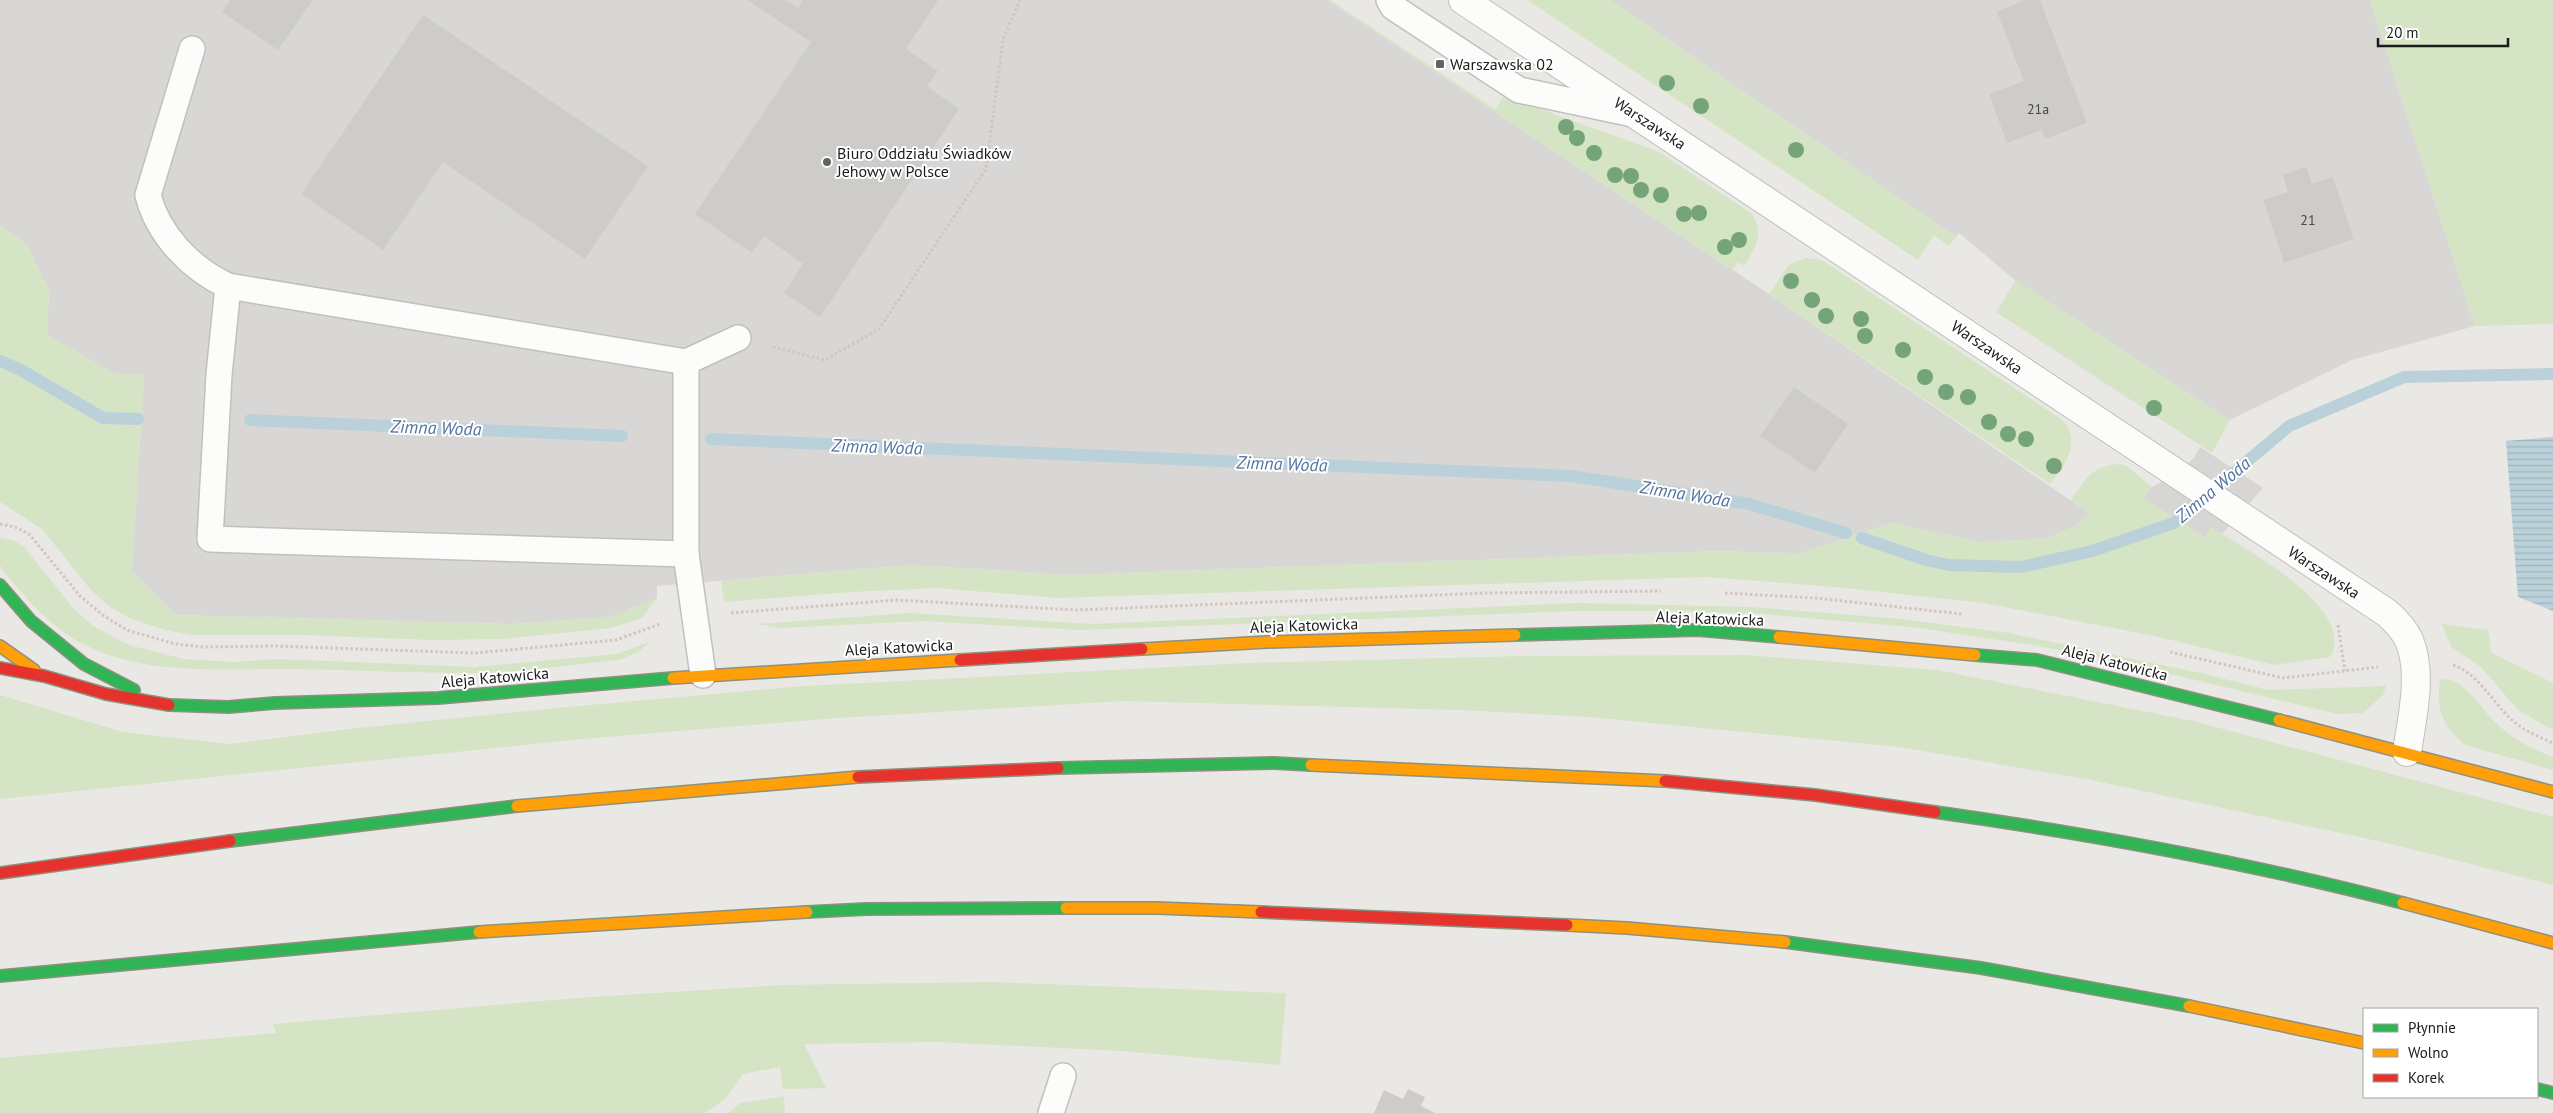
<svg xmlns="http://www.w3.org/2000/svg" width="2553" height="1113" font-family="'PT Sans',sans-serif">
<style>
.residential{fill:#d9d7d5}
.religious{fill:#d8d7d5}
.grass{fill:#d4e4c5}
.water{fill:url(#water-rules)}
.pier{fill:#d7d6d5}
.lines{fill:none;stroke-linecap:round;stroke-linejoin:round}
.stream{stroke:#bad1da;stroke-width:12}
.building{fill:#ceccc9}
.lane-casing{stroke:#c1c0be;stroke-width:28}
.street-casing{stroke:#c1c0be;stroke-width:30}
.fast-casing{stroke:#8e917e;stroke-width:14}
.slow-casing{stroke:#8e917e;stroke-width:14}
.jam-casing{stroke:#8e917e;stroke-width:14}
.path{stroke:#d0c5c2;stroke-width:3;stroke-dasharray:2.5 2.5;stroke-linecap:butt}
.lane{stroke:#fcfcfb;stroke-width:25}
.street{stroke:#fcfcfb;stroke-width:28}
.fast{stroke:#30b455;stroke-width:11}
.slow{stroke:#ff9f0a;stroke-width:11}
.jam{stroke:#e5322d;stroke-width:11}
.tree{fill:#75a47a}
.poi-dot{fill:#636361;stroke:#fff;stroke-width:2}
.labels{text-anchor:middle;stroke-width:4;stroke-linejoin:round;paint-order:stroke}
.number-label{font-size:14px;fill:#484746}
.poi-label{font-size:16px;fill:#1b1b1b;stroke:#fff;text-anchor:start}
.street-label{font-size:16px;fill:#1b1b1b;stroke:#fff}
.water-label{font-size:18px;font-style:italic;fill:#53739f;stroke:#fff}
</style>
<defs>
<pattern id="water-rules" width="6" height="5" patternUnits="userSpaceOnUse" patternTransform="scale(1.25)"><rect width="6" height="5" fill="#bad1da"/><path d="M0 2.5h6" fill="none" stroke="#9fb3ba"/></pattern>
</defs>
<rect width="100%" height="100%" fill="#eae8e4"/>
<!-- residential -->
<polygon class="residential" points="1610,0 2370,0 2475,326 2352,360 2230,420 2016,281 1959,233 1956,237"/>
<!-- religious -->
<polygon class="religious" points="0,0 1327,0 1769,294 2089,513 2076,526 2045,539 1979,542 1892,523 1798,554 1720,551 1068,575 912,565 657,586 657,598 611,617 512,624 176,615 132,571 144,376 113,373 47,335 49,290 27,245 0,225"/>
<!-- grass -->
<g class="grass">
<path d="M1327,0H1330L1495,109L1506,94L1516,100L1659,152L1751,213C1766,233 1755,248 1744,266L1738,262L1733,270Z"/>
<polygon points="1527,0 1610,0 1956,237 1949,246 1934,235 1918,260"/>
<polygon points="2370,0 2553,0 2553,324 2475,326"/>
<polygon points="0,225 27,245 49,290 47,335 113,373 144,375 132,571 176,615 512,624 611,617 657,598 642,618 611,628 503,639 431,640 303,635 191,635 166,630 131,619 110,607 90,589 42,529 0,502"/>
<path d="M1805,258L1822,260L2064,421C2081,445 2065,464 2050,484L1769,294L1789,265Z"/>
<polygon points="2016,280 2230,420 2212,453 1996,312"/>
<path d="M2120,464L2127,466L2152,487L2145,498L2205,537L2211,527C2243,548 2359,609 2330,657L2274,665L2159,637L1984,603L1835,587L1706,577L1057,598L937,588L851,592L724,602L721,581L912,565L1068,575L1720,551L1798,554L1893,523L1979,542L2045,539L2076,526L2089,513L2071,500C2087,478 2091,466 2120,464Z"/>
<path d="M0,538L15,541L24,547L73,608L93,626L129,645L184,659L233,662L276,659L475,667L616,654L650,642L638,652L619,660C573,664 521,673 476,673C415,673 354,670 294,669C225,668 149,677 85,645C51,628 28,600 4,572L0,565Z"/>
<polygon points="1579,603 1752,607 1901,619 2009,633 2205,674 2269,690 2386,686 2383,695 2363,713 2337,714 2141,667 2039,646 1912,627 1762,614 1681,611 1577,611 1080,630 923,621 781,628 757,624 909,613 1092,624"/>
<polygon points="2442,624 2488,630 2492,653 2553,683 2553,730 2518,710 2481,667 2451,647"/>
<polygon points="1746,655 1937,670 2193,721 2553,817 2553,885 2387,843 2091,780 1899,747 1589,717 1460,710 1123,701 838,718 582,739 0,799 0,695 123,732 230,744 358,728 567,707 805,686 1247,663 1522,656"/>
<path d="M2448,679C2470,686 2480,708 2496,723C2512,739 2532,749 2553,757V770L2465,745C2442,727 2436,708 2440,680Z"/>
<polygon points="992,982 1286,993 1280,1065 1121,1051 937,1042 804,1044 826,1088 783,1089 780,1067 743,1074 725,1099 705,1113 0,1113 0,1058 276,1033 273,1024 576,998 782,985"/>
<polygon points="784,1096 785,1113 728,1113 740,1103"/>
</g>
<!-- water -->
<polygon class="water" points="2553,437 2553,611 2518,597 2506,441"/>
<!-- pier -->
<polygon class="pier" points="2200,447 2263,488 2222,534 2211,527 2205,537 2144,498 2152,487 2177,473 2193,459"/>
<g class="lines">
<!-- stream -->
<g class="stream">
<polyline points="0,361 21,370 103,418 138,419"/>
<polyline points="250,420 622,436"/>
<polyline points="711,439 1571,476 1749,504 1846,533"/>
<polyline points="1862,538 1926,560 1949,565 2021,567 2092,551 2174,523 2289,426 2404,377 2553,374"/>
</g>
</g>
<!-- building -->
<g class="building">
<polygon points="230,0 313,0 278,50 222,12"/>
<polygon points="747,0 785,0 798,8 803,0 938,0 906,49 938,71 927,86 959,109 820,317 784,293 803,264 764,236 752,253 695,214 811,42"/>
<polygon points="2025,0 2040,0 2087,123 2045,139 2042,130 2007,143 1989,94 2024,81 1997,12"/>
<polygon points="423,15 648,166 585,259 443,162 383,250 301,194"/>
<polygon points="2301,168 2307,168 2312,184 2333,177 2354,239 2284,263 2263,200 2288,192 2283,175"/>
<polygon points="1794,387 1848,424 1815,473 1760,436"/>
<polygon points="1408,1089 1425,1097 1421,1106 1435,1113 1374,1113 1384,1090 1403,1099"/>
</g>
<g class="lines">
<!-- lane casing -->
<g class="lane-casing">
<g id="lane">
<polyline points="1389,0 1393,7 1519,90 1633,114"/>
<path d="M192,49L148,195C158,235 191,269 228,286L686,362L738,338"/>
<polyline points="228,286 219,375 210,539 686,554"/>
<polyline points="686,362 686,554 703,675"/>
<polyline points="1051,1113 1063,1076"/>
</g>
</g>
<!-- street casing -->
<g class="street-casing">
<path id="street" d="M1463,0L2387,613C2396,621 2404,629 2409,640C2423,673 2412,718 2407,752"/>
</g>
<!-- fast casing -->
<g class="fast-casing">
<g id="fast">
<polyline points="0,585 31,621 84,664 134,690"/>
<polyline points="1515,635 1698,630 1779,637"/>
<polyline points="1975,655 2037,660 2279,720"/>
<polyline points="169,705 228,707 275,703 438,698 673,678"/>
<polyline points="1058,768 1274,763 1311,765"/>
<path d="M1935,812C2091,834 2250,863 2403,903"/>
<polyline points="230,841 517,806"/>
<polyline points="807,912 866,909 1066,908"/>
<polyline points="1785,942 1981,968 2189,1006"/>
<polyline points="0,976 479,932"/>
<polyline points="2537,1089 2553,1093"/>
</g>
</g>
<!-- slow casing -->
<g class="slow-casing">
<g id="slow">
<polyline points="1779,637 1975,655"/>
<polyline points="0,646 34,670"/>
<polyline points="1142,649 1267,642 1515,635"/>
<polyline points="673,678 960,660"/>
<polyline points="2279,720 2553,792"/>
<polyline points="1311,765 1665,781"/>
<polyline points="517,806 858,777"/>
<polyline points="2403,903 2553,943"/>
<polyline points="1066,908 1157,908 1261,912"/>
<polyline points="1567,925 1627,928 1785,942"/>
<polyline points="479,932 807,912"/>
<polyline points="2189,1006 2364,1043"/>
</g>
</g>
<!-- jam casing -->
<g class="jam-casing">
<g id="jam">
<polyline points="960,660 1142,649"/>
<polyline points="0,668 44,676 106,694 169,705"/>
<polyline points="858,777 1058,768"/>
<polyline points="1665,781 1815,795 1935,812"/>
<polyline points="0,873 230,841"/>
<polyline points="1261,912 1567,925"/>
</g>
</g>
<!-- path -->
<g class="path">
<polyline points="773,347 825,360 879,329 986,169 1003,39 1020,0"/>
<polyline points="0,524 15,527 29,534 80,596 104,616 127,630 175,644 204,647 275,646 475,653 616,640 660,624"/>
<polyline points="1725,593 1816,598 1962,614"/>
<polyline points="731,613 896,600 1077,610 1485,593 1661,591"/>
<polyline points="2338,625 2345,671"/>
<polyline points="2170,652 2283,678 2378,667"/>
<path d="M2453,665C2479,674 2492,702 2512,720C2524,731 2539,737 2553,743"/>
</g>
<!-- lane -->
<use href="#lane" class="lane"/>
<!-- street -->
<use href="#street" class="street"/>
<!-- fast -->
<use href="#fast" class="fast"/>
<!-- slow -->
<use href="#slow" class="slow"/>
<!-- jam -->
<use href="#jam" class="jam"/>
</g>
<!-- trees -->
<g class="tree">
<circle cx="1667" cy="83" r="8"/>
<circle cx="1701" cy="106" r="8"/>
<circle cx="1566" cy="127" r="8"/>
<circle cx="1577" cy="138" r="8"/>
<circle cx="1796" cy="150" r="8"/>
<circle cx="1594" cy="153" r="8"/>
<circle cx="1615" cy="175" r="8"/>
<circle cx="1631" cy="176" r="8"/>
<circle cx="1641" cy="190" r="8"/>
<circle cx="1661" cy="195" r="8"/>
<circle cx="1699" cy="213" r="8"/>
<circle cx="1684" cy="214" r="8"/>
<circle cx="1739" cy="240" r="8"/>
<circle cx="1725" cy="247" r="8"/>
<circle cx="1791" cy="281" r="8"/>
<circle cx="1812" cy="300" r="8"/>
<circle cx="1826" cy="316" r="8"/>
<circle cx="1861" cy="319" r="8"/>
<circle cx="1865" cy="336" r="8"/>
<circle cx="1903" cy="350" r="8"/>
<circle cx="1925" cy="377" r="8"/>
<circle cx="1946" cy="392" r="8"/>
<circle cx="1968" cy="397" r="8"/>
<circle cx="2154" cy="408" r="8"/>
<circle cx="1989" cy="422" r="8"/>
<circle cx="2008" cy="434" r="8"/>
<circle cx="2026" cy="439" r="8"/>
<circle cx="2054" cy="466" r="8"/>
</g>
<!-- markers -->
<g class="poi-dot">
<rect x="1435" y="59" width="10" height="10" rx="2.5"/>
<circle cx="827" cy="162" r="5"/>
</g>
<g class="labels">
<!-- number labels -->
<g class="number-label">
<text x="2038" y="114">21a</text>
<text x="2308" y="225">21</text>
</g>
<!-- poi labels -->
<g class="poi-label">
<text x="1450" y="70">Warszawska 02</text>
<text x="837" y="159">Biuro Oddziału Świadków<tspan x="837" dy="18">Jehowy w Polsce</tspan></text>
</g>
<!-- street labels -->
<g class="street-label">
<text transform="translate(1650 123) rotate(33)" y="6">Warszawska</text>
<text transform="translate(1987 347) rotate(34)" y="6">Warszawska</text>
<text transform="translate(2324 572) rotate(33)" y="6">Warszawska</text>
<text transform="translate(1710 618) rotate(2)" y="6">Aleja Katowicka</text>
<text transform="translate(1304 625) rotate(-2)" y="6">Aleja Katowicka</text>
<text transform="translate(899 647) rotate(-3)" y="6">Aleja Katowicka</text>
<text transform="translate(2115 662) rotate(14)" y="6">Aleja Katowicka</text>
<text transform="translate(495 677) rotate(-5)" y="6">Aleja Katowicka</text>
</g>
<!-- water labels -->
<g class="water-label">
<text transform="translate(436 428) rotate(2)" y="6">Zimna Woda</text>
<text transform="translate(877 447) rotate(2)" y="6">Zimna Woda</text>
<text transform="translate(1282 464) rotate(2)" y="6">Zimna Woda</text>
<text transform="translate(2213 490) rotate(-40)" y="6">Zimna Woda</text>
<text transform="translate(1685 494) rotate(9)" y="6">Zimna Woda</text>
</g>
</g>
<!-- legend -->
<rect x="2363" y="1008" width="175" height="90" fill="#ffffff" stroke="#a4a4a4"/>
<rect x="2373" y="1024" width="25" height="8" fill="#30b455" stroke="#a4a4a4"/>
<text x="2408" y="1033" font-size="15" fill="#1b1b1b">Płynnie</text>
<rect x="2373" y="1049" width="25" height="8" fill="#ff9f0a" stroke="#a4a4a4"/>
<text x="2408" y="1058" font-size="15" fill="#1b1b1b">Wolno</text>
<rect x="2373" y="1074" width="25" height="8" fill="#e5322d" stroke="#a4a4a4"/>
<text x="2408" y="1083" font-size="15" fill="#1b1b1b">Korek</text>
<!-- scale -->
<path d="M2378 38v8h130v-8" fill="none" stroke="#1b1b1b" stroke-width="2.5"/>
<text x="2386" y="38" font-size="15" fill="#1b1b1b" stroke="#ffffff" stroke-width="4" paint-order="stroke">20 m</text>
</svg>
